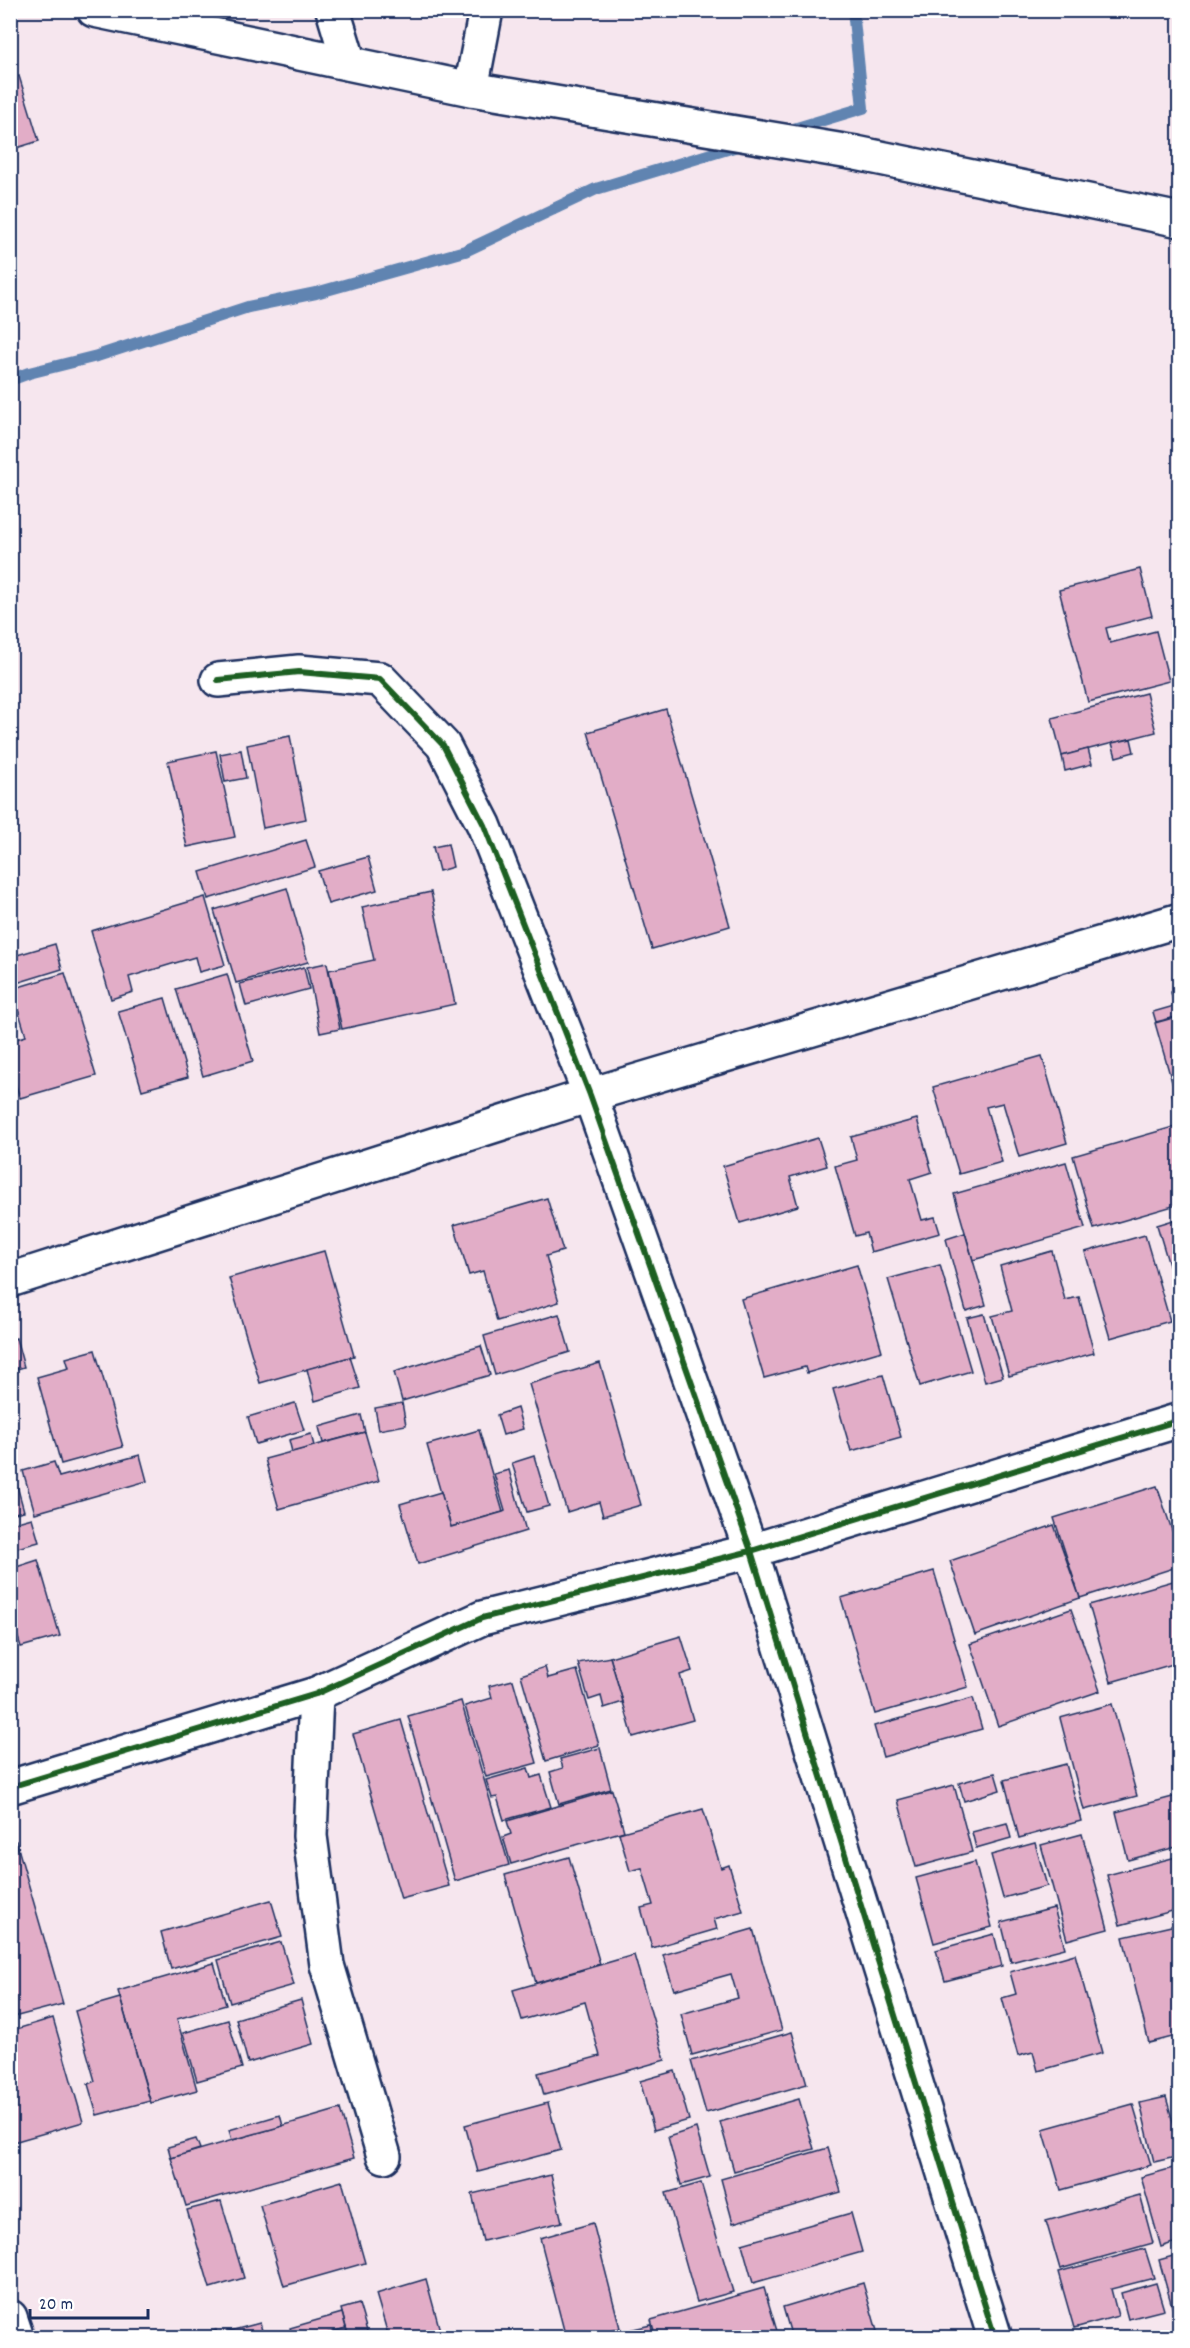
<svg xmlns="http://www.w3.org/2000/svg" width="1190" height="2348" font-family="Dekko,sans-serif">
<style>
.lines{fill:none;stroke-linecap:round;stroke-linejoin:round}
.stream{stroke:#6084b1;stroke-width:12}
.building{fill:#e2adc7;stroke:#1b2f5e;stroke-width:1.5}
.minor-casing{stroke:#1b2f5e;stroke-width:38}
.minor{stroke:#fff;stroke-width:33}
.cycleway-casing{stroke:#fff;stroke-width:10}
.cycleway{stroke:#1b5e20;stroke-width:6}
</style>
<rect width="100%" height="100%" fill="#f6e6ee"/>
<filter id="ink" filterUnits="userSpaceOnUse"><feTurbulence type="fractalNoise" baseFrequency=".0167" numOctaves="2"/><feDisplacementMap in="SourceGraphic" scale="12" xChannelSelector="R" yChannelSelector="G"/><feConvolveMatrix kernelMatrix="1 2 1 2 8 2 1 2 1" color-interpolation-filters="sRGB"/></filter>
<g filter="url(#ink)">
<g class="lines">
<!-- stream -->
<g class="stream">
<polyline points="787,131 863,108 853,10"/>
<polyline points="10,380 29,373 97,356 248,307 316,293 465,251 596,189 744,144"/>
</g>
</g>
<!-- building -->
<g class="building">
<polygon points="19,76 39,141 10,150 10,79"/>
<polygon points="1140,569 1152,616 1106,628 1110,643 1156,631 1169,681 1088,702 1059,590"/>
<polygon points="1180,620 1180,653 1171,623"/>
<polygon points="1146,693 1156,732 1062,756 1052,718"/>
<polygon points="666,709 730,926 652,949 588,732"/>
<polygon points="290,736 306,819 263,828 247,745"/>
<polygon points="1131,739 1134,752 1116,757 1112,743"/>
<polygon points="1088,749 1092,764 1065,771 1062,756"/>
<polygon points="241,750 246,778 225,782 220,754"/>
<polygon points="216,751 235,837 187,847 168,761"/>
<polygon points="306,840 315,867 208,899 200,872"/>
<polygon points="448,844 453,867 439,871 433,847"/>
<polygon points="368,857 377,890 328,904 318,871"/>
<polygon points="287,888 308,962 236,983 214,910"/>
<polygon points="431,892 455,1004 342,1029 329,970 374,960 362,907"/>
<polygon points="205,897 225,965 199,972 195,957 129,977 133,992 111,999 91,931"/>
<polygon points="55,944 62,969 10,985 10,957"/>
<polygon points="327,963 340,1029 320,1033 307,967"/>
<polygon points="304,967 309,989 246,1006 240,984"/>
<polygon points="65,973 96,1076 20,1098 10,1067 10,1041 26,1036 12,989"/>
<polygon points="227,974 253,1061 203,1076 176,989"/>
<polygon points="1180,990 1180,1016 1156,1022 1153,1012 1174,1006 1171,992"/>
<polygon points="165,998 188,1077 142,1090 118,1011"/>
<polygon points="1180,1016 1180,1088 1174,1089 1155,1023"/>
<polygon points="1042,1056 1067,1143 1019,1157 1003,1103 986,1107 1002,1162 959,1174 933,1087"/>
<polygon points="1180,1093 1180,1118 1179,1118 1172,1094"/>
<polygon points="917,1119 932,1172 910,1179 922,1220 935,1217 940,1233 871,1252 866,1233 855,1236 835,1166 857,1160 851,1137"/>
<polygon points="1180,1125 1180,1204 1094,1229 1073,1156"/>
<polygon points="818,1138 827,1166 790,1177 798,1206 740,1223 723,1166"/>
<polygon points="1066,1162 1085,1228 973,1260 954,1194"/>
<polygon points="547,1198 563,1251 546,1256 559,1302 497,1321 483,1271 469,1275 454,1225"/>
<polygon points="1180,1218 1180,1302 1157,1225"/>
<polygon points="965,1233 986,1305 966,1311 946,1239"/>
<polygon points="1145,1235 1170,1321 1110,1338 1085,1252"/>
<polygon points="324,1251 354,1356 260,1383 229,1278"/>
<polygon points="1052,1251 1065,1300 1079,1297 1094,1353 1009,1376 992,1316 1012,1311 1000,1266"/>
<polygon points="857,1265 882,1351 807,1373 805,1367 764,1378 741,1299"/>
<polygon points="940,1265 971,1371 920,1386 888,1279"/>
<polygon points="559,1314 570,1352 495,1375 484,1336"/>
<polygon points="984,1314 1003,1377 985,1382 967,1318"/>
<polygon points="16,1338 24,1367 10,1371 10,1340"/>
<polygon points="481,1346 490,1375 402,1401 394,1372"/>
<polygon points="95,1350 123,1447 61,1464 37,1377 69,1368 66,1358"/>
<polygon points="350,1357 360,1388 315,1401 307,1369"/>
<polygon points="600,1363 641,1505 603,1516 599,1502 567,1512 529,1384"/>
<polygon points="883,1375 901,1437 851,1451 833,1389"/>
<polygon points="295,1403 304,1430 256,1444 248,1417"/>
<polygon points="402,1403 406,1425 379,1430 375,1408"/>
<polygon points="517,1408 523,1429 503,1435 497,1415"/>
<polygon points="361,1415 365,1432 323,1443 319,1427"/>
<polygon points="479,1430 503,1512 451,1527 427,1445"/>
<polygon points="365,1432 379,1481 279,1509 265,1459"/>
<polygon points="311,1434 314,1446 292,1452 289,1440"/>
<polygon points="140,1455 147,1481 35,1513 23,1471 54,1462 59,1477"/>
<polygon points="534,1456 549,1506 527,1512 512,1463"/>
<polygon points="509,1470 526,1531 418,1564 400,1504 441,1492 451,1527 503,1512 505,1511 494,1474"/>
<polygon points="14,1475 24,1511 10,1514 10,1476"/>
<polygon points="1157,1486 1180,1554 1180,1566 1080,1598 1054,1518"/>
<polygon points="32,1518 39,1542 10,1550 10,1524"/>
<polygon points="1054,1525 1080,1598 975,1635 950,1561"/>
<polygon points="38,1560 60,1636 21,1647 10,1612 10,1569"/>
<polygon points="934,1571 968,1687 875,1714 841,1598"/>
<polygon points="1180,1579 1180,1662 1111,1682 1089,1605"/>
<polygon points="1071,1609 1100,1691 998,1726 970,1644"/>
<polygon points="681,1636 692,1671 680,1675 693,1720 633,1737 610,1657"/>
<polygon points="610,1657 623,1702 604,1708 601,1696 589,1700 578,1663"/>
<polygon points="545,1667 548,1678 577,1670 599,1745 546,1761 521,1675"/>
<polygon points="513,1680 537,1763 486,1777 465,1706 492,1698 489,1686"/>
<polygon points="973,1698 982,1729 883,1757 874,1726"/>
<polygon points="461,1701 509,1865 455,1881 408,1716"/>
<polygon points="1112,1704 1137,1796 1084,1810 1060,1718"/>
<polygon points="401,1720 449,1886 401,1899 353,1734"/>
<polygon points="600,1748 611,1789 559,1804 550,1772 563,1768 560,1759"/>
<polygon points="1066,1764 1081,1821 1019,1838 1004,1780"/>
<polygon points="528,1768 531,1778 541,1775 551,1807 504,1820 497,1797 492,1798 486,1780"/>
<polygon points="995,1773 1000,1790 964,1801 959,1783"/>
<polygon points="954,1785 972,1852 916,1867 898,1800"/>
<polygon points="612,1790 624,1831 511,1864 503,1837 511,1834 507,1821"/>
<polygon points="1180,1795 1180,1846 1128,1860 1116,1812"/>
<polygon points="703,1809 721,1868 729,1865 743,1911 714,1919 717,1929 652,1948 641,1908 653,1905 642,1868 630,1871 619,1833"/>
<polygon points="1007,1823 1011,1838 976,1848 972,1832"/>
<polygon points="1082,1834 1108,1929 1067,1940 1041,1845"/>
<polygon points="16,1841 63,2004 10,2018 10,1843"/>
<polygon points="1035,1843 1047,1886 1003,1898 991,1855"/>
<polygon points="1180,1856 1180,1909 1120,1925 1107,1875"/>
<polygon points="569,1857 600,1964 536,1983 505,1875"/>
<polygon points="975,1862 992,1927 934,1943 916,1878"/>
<polygon points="271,1900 282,1937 171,1969 161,1932"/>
<polygon points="1054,1908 1065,1948 1011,1962 1001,1922"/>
<polygon points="1180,1924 1180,2035 1149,2043 1123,1937"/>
<polygon points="753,1929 782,2030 692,2055 681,2014 738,1998 731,1974 674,1990 663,1955"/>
<polygon points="994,1934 1002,1966 945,1981 936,1950"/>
<polygon points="281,1942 294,1985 230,2003 218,1960"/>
<polygon points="1075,1954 1102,2053 1038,2071 1033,2052 1018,2056 1002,1998 1016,1994 1010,1972"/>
<polygon points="634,1955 665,2060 544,2095 538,2073 600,2056 585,2002 522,2020 513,1990"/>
<polygon points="214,1963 226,2005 177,2019 197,2090 151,2103 118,1991"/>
<polygon points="120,1998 150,2101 97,2115 88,2084 95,2081 75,2011"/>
<polygon points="301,2000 313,2044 248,2063 236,2019"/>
<polygon points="53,2018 83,2122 10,2143 10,2031"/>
<polygon points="228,2020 242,2068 197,2081 183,2033"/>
<polygon points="792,2032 807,2084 706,2113 691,2061"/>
<polygon points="675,2071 689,2120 654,2130 640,2081"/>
<polygon points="1166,2097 1180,2147 1180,2156 1154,2162 1140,2103"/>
<polygon points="799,2099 814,2149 734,2171 720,2122"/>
<polygon points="548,2103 561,2150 478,2172 465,2125"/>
<polygon points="1133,2104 1151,2165 1061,2190 1043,2129"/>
<polygon points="340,2109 354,2158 186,2206 171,2158"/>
<polygon points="280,2115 283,2126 232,2140 229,2130"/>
<polygon points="696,2128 710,2177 681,2185 668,2137"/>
<polygon points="196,2139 200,2149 171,2158 168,2147"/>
<polygon points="828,2148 841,2192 733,2223 721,2179"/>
<polygon points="1180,2166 1180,2227 1176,2229 1179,2241 1161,2247 1141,2177"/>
<polygon points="551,2175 562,2222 483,2241 472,2194"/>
<polygon points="342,2181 365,2263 284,2286 260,2205"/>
<polygon points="701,2183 733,2292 697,2302 666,2193"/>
<polygon points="1140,2195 1153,2243 1060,2269 1046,2221"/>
<polygon points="221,2201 244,2278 210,2288 187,2210"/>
<polygon points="851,2213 862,2252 753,2283 742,2244"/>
<polygon points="593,2223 620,2328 587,2338 566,2338 540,2238"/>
<polygon points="1145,2249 1154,2278 1111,2289 1118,2316 1074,2328 1058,2272"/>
<polygon points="1180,2254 1180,2335 1159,2260"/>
<polygon points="426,2279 442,2338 389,2338 376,2294"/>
<polygon points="863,2283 877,2331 855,2338 792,2338 783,2307"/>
<polygon points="1156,2283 1164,2310 1128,2319 1121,2293"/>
<polygon points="764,2288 777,2331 753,2338 656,2338 651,2320"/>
<polygon points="359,2304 369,2338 349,2338 341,2309"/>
<polygon points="342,2313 346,2328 313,2338 293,2338 290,2328"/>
<polygon points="260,2323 264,2338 227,2338 226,2332"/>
<polygon points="651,2325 654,2338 621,2338 620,2332"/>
<polygon points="346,2328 349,2338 313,2338"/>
<polygon points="216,2330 218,2338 192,2338"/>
<polygon points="290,2331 291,2338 270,2338 269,2337"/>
</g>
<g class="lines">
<!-- minor casing -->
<g class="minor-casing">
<g id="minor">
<polyline points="94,10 471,89 856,153 1180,220"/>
<polyline points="333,10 349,63"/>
<polyline points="471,89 486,10"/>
<polyline points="218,680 299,672 380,679 443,745 484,825 590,1095 751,1551 995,2338"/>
<polyline points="10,1280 590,1095 1180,920"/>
<polyline points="316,1694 310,1836 327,1965 384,2156"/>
<polyline points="10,1787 316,1694 482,1618 751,1551 1180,1420"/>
<polyline points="10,2317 17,2338"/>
</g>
</g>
<!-- minor -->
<use href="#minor" class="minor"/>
<!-- cycleway casing -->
<g class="cycleway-casing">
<g id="cycleway">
<polyline points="218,680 299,672 380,679 443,745 484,825 590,1095 751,1551 995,2338"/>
<polyline points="10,1787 316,1694 482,1618 751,1551 1180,1420"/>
</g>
</g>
<!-- cycleway -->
<use href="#cycleway" class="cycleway"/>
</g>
</g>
<!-- margin -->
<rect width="1190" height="2348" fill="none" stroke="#fff" stroke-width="36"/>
<rect x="18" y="18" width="1154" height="2312" fill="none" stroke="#1b2f5e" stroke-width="2" filter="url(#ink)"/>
<!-- scale -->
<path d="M30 2309v9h118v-9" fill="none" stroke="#1b2f5e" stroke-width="3"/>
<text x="39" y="2309" font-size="18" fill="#1b2f5e" stroke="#ffffff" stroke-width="4.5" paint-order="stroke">20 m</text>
</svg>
